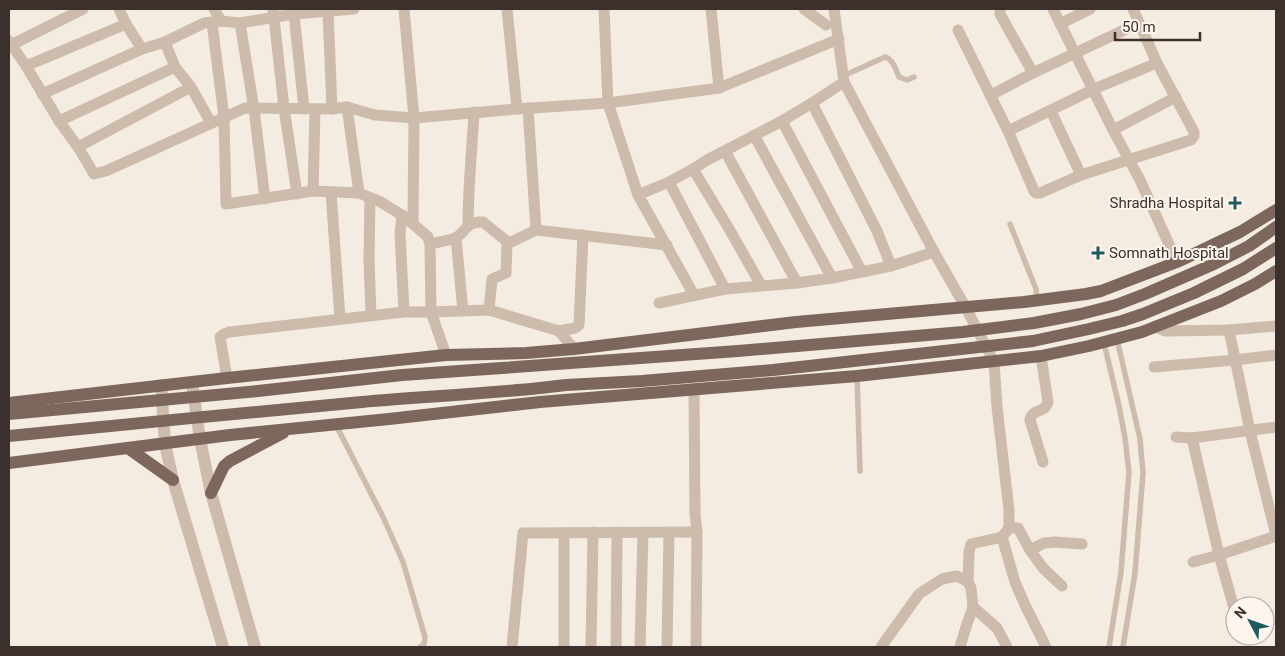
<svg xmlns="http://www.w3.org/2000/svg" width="1285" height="656" font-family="Roboto,sans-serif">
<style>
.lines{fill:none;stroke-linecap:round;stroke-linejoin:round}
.service{stroke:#cdbbac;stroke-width:5.5}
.minor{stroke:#cdbbac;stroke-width:11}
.tertiary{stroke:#cdbbac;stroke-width:12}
.primary{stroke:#7d675c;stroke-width:12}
.primary-bridge{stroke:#7d675c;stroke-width:12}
.poi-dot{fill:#1f5a5e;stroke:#fbf5ee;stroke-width:2}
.labels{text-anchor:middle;stroke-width:4;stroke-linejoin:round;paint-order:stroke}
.poi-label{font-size:15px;fill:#3b302b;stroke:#fbf5ee;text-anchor:end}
</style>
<rect width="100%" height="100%" fill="#f4ebe1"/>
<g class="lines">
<!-- service -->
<g class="service">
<path d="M843,76L885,57C893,59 896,70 899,77L907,80L914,77"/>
<polyline points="1010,224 1036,289 1037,301"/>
<polyline points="1117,339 1140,439 1143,473 1135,573 1123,647"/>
<polyline points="1104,343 1119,406 1125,438 1129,472 1121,572 1109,647"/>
<polyline points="857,376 860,471"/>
<path d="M336,425L384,519L403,562L425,637C425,641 424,646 420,647"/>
</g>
<!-- minor -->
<g class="minor">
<polyline points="119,9 126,24 142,49"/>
<polyline points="214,9 221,21"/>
<polyline points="273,9 284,108 297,194"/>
<polyline points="404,9 414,118 413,224"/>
<polyline points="507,9 517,109"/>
<polyline points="604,9 608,103 638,195 694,295"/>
<polyline points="711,9 719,88"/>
<polyline points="804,9 826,25"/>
<polyline points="834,9 844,82 934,252 966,308 994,362 997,407 1009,510 1009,528 1002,537 971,544 969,552 968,582"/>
<polyline points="1000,9 1000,14 1033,73"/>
<polyline points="1053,9 1113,130 1140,180 1177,262"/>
<polyline points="328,11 332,109"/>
<polyline points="294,14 304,109"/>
<path d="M212,23L224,117L226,204L313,191L359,193L379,201L405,217L428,237L430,244C438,242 448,241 455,238C466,233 465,221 483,222L509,243"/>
<polyline points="240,23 254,109 265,199"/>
<polyline points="1060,24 1090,9"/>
<polyline points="958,30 1008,131 1034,191 1036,193 1040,193 1081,175 1191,140 1194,136 1194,132 1157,63 1133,9"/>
<polyline points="9,41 26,66 59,121 78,147 94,174 106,171 245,108 332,109 347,107 375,115 414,118 517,109 608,103 719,88 839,39"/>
<polyline points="165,42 175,67 191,87 211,123"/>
<polyline points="11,45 83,9"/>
<polyline points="26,66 126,24"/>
<polyline points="42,94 142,49 165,42 204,23 221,21 240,23 294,14 354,9"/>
<polyline points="991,95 1033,73 1139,23"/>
<polyline points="812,103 877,231 891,266"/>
<polyline points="347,107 359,193"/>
<polyline points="528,108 536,230"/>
<polyline points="1051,111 1081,175"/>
<polyline points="59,121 175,67"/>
<polyline points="782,121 862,272"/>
<polyline points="1113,130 1176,97"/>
<polyline points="1008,131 1094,89 1157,63"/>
<polyline points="754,135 832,278"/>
<polyline points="78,147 191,87"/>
<polyline points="725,151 797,283"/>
<polyline points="693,169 728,227 761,285"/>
<polyline points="669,182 725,289"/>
<polyline points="313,191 315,109"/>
<polyline points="331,192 340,318"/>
<polyline points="638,195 669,182 693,169 709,159 782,121 812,103 844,82"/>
<polyline points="370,198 369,260 371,315"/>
<polyline points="402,215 400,233 404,312"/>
<path d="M468,226C468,188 472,150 474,112"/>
<polyline points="456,238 463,311"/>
<polyline points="430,244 431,312 446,355"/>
<polyline points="659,303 725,289 797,283 832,278 891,266 934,252"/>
<polyline points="489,310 559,331 574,349"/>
<polyline points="1156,327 1165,331 1229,330 1276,326"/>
<polyline points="1229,330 1250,431 1276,535"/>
<polyline points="559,331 575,328 579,325 583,235"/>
<path d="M1041,356L1048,402C1045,414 1032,408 1030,420L1043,462"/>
<polyline points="1154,367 1235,360 1276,355"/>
<polyline points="227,378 220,337 224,334 229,332 404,312 431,312 489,310 492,279 506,273 507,244 536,230 667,245"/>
<polyline points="694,390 695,514 697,532 696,647"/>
<polyline points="1176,437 1192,438 1276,427"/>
<polyline points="1192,438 1219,555 1234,608"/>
<polyline points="1009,528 1018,528 1030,550 1043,568 1062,586"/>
<polyline points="564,533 564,647"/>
<polyline points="1002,537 1015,582 1025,605 1046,647"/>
<polyline points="1030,550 1044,543 1055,542 1082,544"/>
<polyline points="1193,562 1219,555 1276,536"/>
<polyline points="973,607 997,628 1007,647"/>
<polyline points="512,647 523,533 697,532"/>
<polyline points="591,647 593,532"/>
<polyline points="616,647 617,532"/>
<polyline points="640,647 643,532"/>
<polyline points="667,647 669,532"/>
<polyline points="881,647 919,594 942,579 957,576 968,582 971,588 973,607 966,627 960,647"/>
</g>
<!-- tertiary -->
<g class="tertiary">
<polyline points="192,383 200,439 211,493 255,647"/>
<polyline points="161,385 165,444 173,480 223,647"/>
</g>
<!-- primary -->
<g class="primary">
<polyline points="502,368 738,351 963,332 1034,323 1081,314 1116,305 1145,294 1214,264 1249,246 1276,227"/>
<polyline points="540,388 566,385 642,381 773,370 1033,341 1089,329 1122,321 1143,314 1194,293 1243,269 1276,248"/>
<polyline points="9,403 227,378 446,355 526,353 574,349 796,322 1024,302 1086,294 1101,291 1177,262 1240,232 1276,210"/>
<polyline points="128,448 173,480"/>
<polyline points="9,463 230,435 389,419 540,402 857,376 1041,356 1089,346 1142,332 1221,301 1255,284 1276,271"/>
<polyline points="211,493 224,466 230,461 283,433"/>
</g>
<!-- primary-bridge -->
<g class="primary-bridge">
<polyline points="9,414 258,391 402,375 502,368"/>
<path d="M9,436C127,424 244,413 362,402C421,397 481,394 540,388"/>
</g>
</g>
<!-- markers -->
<g class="poi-dot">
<path d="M1232.5 195.5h5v5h5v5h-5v5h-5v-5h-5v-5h5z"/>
<path d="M1095.5 245.5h5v5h5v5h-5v5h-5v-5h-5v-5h5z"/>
</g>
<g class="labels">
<!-- poi labels -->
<g class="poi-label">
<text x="1224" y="208">Shradha Hospital</text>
<text x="1109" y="258" text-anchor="start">Somnath Hospital</text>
</g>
</g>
<!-- border -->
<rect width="1285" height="656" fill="none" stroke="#3b302b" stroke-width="20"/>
<!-- north arrow -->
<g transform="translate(1250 621) rotate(311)"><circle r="24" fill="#fbf5ee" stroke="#aea6a0"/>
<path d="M0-4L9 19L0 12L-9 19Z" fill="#1f5a5e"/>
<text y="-8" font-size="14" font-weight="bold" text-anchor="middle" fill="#3b302b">N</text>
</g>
<!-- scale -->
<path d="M1115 32v8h85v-8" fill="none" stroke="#3b302b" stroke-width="2.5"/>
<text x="1122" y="32" font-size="15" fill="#3b302b" stroke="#fbf5ee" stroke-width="4" paint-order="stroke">50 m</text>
</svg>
